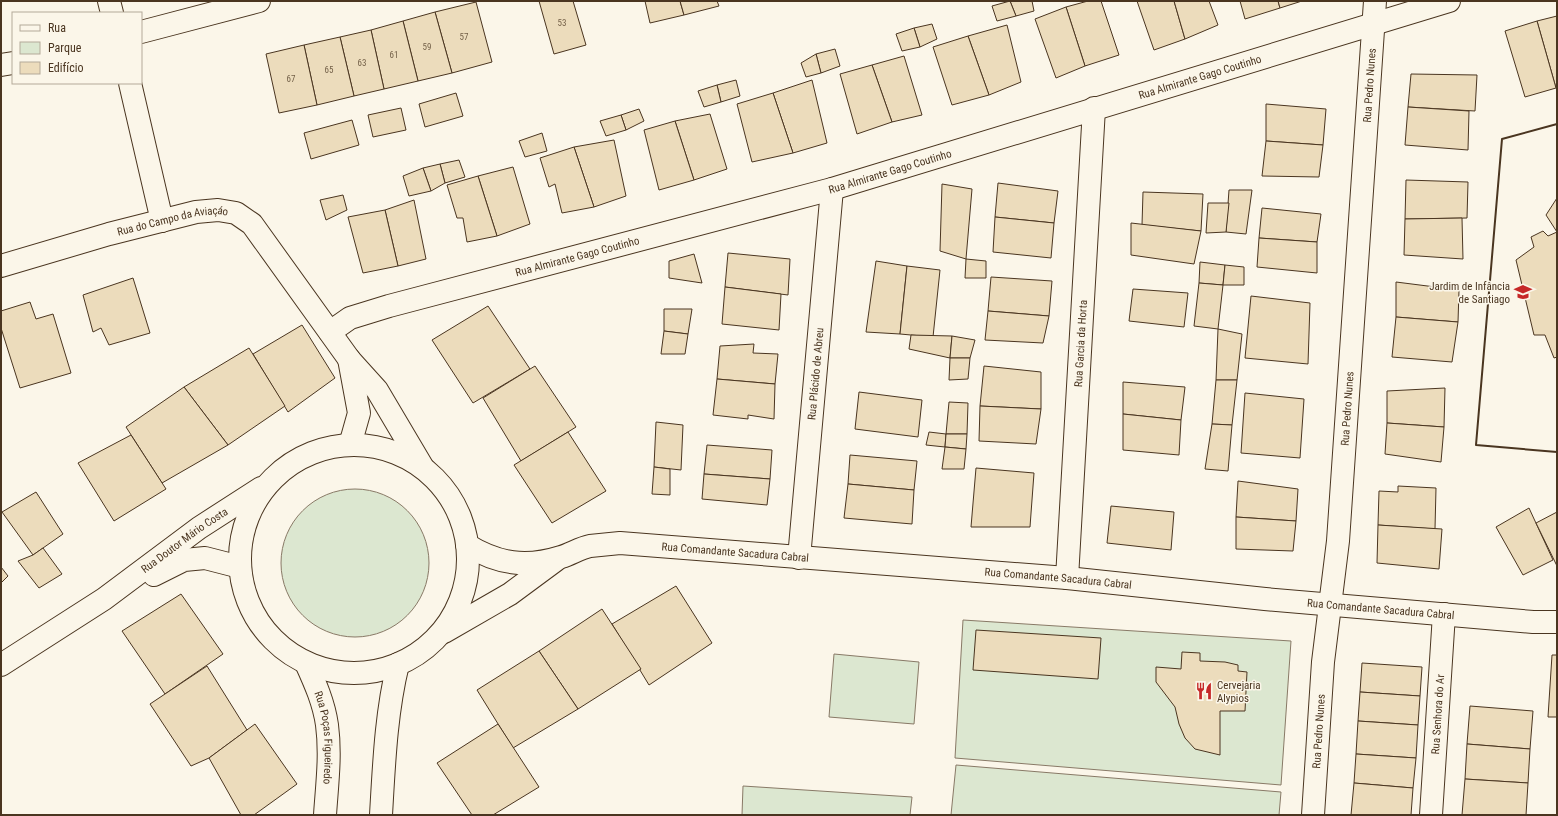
<svg xmlns="http://www.w3.org/2000/svg" width="1558" height="816" font-family="'Roboto Condensed',sans-serif">
<style>
.green{fill:#dce7d0;stroke:#887966}
.building{fill:#ecdcbc;stroke:#4a3520}
.lines{fill:none;stroke-linecap:round;stroke-linejoin:round}
.street-casing{stroke:#4a3520;stroke-width:24}
.street{stroke:#fbf6e9;stroke-width:22}
.wall{stroke:#4a3520;stroke-width:2}
.labels{text-anchor:middle;stroke-width:3;stroke-linejoin:round;paint-order:stroke}
.number-label{font-size:9px;fill:#725f47}
.street-label{font-size:11px;fill:#4a3520;stroke:#fbf6e9}
.poi-label{font-size:11px;fill:#4a3520;stroke:#fbf6e9;text-anchor:end}
</style>
<rect width="100%" height="100%" fill="#fbf6e9"/>
<!-- green -->
<g class="green">
<circle cx="355" cy="563" r="74"/>
<polygon points="963,620 1291,641 1281,785 955,758"/>
<polygon points="834,654 919,662 914,724 829,717"/>
<polygon points="956,765 1281,792 1279,815 951,815"/>
<polygon points="743,786 912,797 910,815 742,815"/>
</g>
<!-- building -->
<g class="building">
<polygon points="539,1 573,1 586,45 554,54"/>
<polygon points="645,1 680,1 684,15 650,23"/>
<polygon points="680,1 717,1 719,6 684,15"/>
<polygon points="1010,1 1032,1 1034,11 1016,16"/>
<polygon points="1010,1 1016,16 997,21 992,6"/>
<polygon points="1088,1 1101,1 1119,55 1085,66 1066,7"/>
<polygon points="1137,1 1174,1 1185,39 1154,50"/>
<polygon points="1174,1 1209,1 1218,25 1185,39"/>
<polygon points="1240,1 1278,1 1280,8 1245,19"/>
<polygon points="1278,1 1302,1 1280,8"/>
<polygon points="476,2 492,62 452,73 435,12"/>
<polygon points="1066,7 1085,66 1056,78 1035,19"/>
<polygon points="435,12 452,73 418,81 403,21"/>
<polygon points="1557,16 1557,87 1556,88 1537,21"/>
<polygon points="403,21 418,81 384,89 371,30"/>
<polygon points="1537,21 1556,88 1525,97 1505,31"/>
<polygon points="932,24 937,39 920,47 914,28"/>
<polygon points="1007,25 1021,82 989,95 968,36"/>
<polygon points="914,28 920,47 902,51 896,34"/>
<polygon points="371,30 384,89 354,96 340,37"/>
<polygon points="968,36 989,95 952,105 933,47"/>
<polygon points="340,37 354,96 317,105 304,45"/>
<polygon points="304,45 317,105 279,113 266,54"/>
<polygon points="835,49 840,66 821,73 816,54"/>
<polygon points="816,54 821,73 806,77 801,63"/>
<polygon points="904,56 922,115 892,122 872,65"/>
<polygon points="872,65 892,122 857,134 840,74"/>
<polygon points="1411,74 1477,75 1475,111 1408,107"/>
<polygon points="736,80 740,96 721,102 717,85"/>
<polygon points="812,80 827,143 793,153 773,93"/>
<polygon points="717,85 721,102 704,107 698,91"/>
<polygon points="456,93 463,116 425,127 419,104"/>
<polygon points="773,93 793,153 752,162 737,104"/>
<polygon points="1266,104 1326,109 1323,145 1266,141"/>
<polygon points="1408,107 1469,111 1468,150 1405,145"/>
<polygon points="401,108 406,130 373,137 368,115"/>
<polygon points="639,109 644,121 626,130 621,115"/>
<polygon points="710,114 727,169 694,180 675,121"/>
<polygon points="621,115 626,130 606,136 600,121"/>
<polygon points="352,120 359,145 311,159 304,133"/>
<polygon points="675,121 694,180 659,190 644,130"/>
<polygon points="542,133 547,151 525,157 519,141"/>
<polygon points="614,140 626,196 594,207 574,147"/>
<polygon points="1266,141 1323,145 1319,177 1262,176"/>
<polygon points="574,147 594,207 562,213 555,184 549,187 540,158"/>
<polygon points="459,160 465,177 445,183 440,164"/>
<polygon points="440,164 445,183 431,191 423,168"/>
<polygon points="513,167 530,224 497,236 478,176"/>
<polygon points="423,168 431,191 409,196 403,176"/>
<polygon points="478,176 497,236 467,242 463,218 457,218 447,185"/>
<polygon points="1406,180 1468,182 1467,218 1405,219"/>
<polygon points="998,183 1058,191 1054,223 995,217"/>
<polygon points="942,184 972,189 966,259 940,251"/>
<polygon points="1229,190 1252,190 1246,234 1226,232"/>
<polygon points="1143,192 1203,194 1201,231 1142,225"/>
<polygon points="343,195 347,210 326,220 320,200"/>
<polygon points="1557,198 1557,232 1546,215"/>
<polygon points="414,200 426,259 398,266 385,210"/>
<polygon points="1208,203 1229,203 1226,232 1206,233"/>
<polygon points="1262,208 1321,214 1317,242 1259,238"/>
<polygon points="385,210 398,266 363,273 348,217"/>
<polygon points="995,217 1054,223 1051,258 993,252"/>
<polygon points="1462,218 1463,259 1404,255 1405,219"/>
<polygon points="1131,223 1201,231 1194,264 1131,255"/>
<polygon points="1543,231 1548,236 1557,232 1557,357 1554,358 1545,335 1534,335 1516,260 1534,247 1531,237"/>
<polygon points="1259,238 1317,242 1317,273 1257,267"/>
<polygon points="728,253 790,259 788,295 725,287"/>
<polygon points="694,254 702,283 669,278 669,261"/>
<polygon points="966,259 986,261 986,278 965,278"/>
<polygon points="876,261 907,266 900,334 866,332"/>
<polygon points="1200,262 1225,265 1223,285 1199,283"/>
<polygon points="1225,265 1244,267 1244,285 1223,285"/>
<polygon points="907,266 940,270 933,337 900,334"/>
<polygon points="991,277 1052,281 1049,316 988,311"/>
<polygon points="133,278 150,333 109,345 101,328 93,332 83,295"/>
<polygon points="1396,282 1459,290 1458,322 1396,317"/>
<polygon points="1199,283 1223,285 1218,329 1194,326"/>
<polygon points="725,287 781,294 779,330 722,324"/>
<polygon points="1133,289 1188,293 1184,327 1129,321"/>
<polygon points="1251,296 1310,303 1308,364 1245,358"/>
<polygon points="30,302 36,319 53,314 71,373 20,388 1,328 1,311"/>
<polygon points="488,306 530,369 473,403 432,340"/>
<polygon points="664,309 692,309 688,334 664,331"/>
<polygon points="988,311 1049,316 1043,343 985,340"/>
<polygon points="1396,317 1458,322 1452,362 1392,357"/>
<polygon points="302,325 335,378 288,412 253,354"/>
<polygon points="1218,329 1242,334 1237,380 1216,380"/>
<polygon points="664,331 688,334 685,354 661,354"/>
<polygon points="911,335 952,336 950,358 909,349"/>
<polygon points="952,336 975,340 970,358 950,358"/>
<polygon points="754,344 753,353 778,354 775,384 717,379 720,346"/>
<polygon points="249,348 285,406 228,445 184,387"/>
<polygon points="950,358 970,358 968,379 949,380"/>
<polygon points="535,366 576,427 521,461 483,398"/>
<polygon points="984,366 1041,372 1041,409 980,406"/>
<polygon points="717,379 775,384 774,419 748,415 748,419 713,415"/>
<polygon points="1216,380 1237,380 1232,425 1212,424"/>
<polygon points="1123,382 1185,387 1181,420 1123,414"/>
<polygon points="184,387 228,445 162,483 126,427"/>
<polygon points="1445,388 1444,427 1387,423 1387,391"/>
<polygon points="859,392 922,400 918,437 855,429"/>
<polygon points="1245,393 1304,399 1300,458 1241,453"/>
<polygon points="949,402 968,403 967,434 946,434"/>
<polygon points="980,406 1041,409 1036,444 979,441"/>
<polygon points="1123,414 1181,420 1179,455 1123,450"/>
<polygon points="656,422 683,425 681,470 654,467"/>
<polygon points="1387,423 1444,427 1441,462 1385,454"/>
<polygon points="1212,424 1232,425 1228,471 1205,469"/>
<polygon points="568,432 606,491 552,523 514,465"/>
<polygon points="929,432 946,434 945,447 926,445"/>
<polygon points="946,434 967,434 966,449 945,447"/>
<polygon points="131,435 166,489 114,521 78,463"/>
<polygon points="707,445 772,450 770,479 704,474"/>
<polygon points="945,447 966,449 964,469 942,469"/>
<polygon points="850,455 917,461 914,490 848,484"/>
<polygon points="654,467 670,469 670,495 652,494"/>
<polygon points="976,468 1034,473 1030,527 971,527"/>
<polygon points="704,474 770,479 767,505 702,499"/>
<polygon points="1238,481 1298,489 1296,521 1236,517"/>
<polygon points="848,484 914,490 912,524 844,518"/>
<polygon points="1398,486 1436,488 1435,529 1378,525 1379,491 1398,492"/>
<polygon points="36,492 63,534 33,555 2,512"/>
<polygon points="1111,506 1174,512 1171,550 1107,543"/>
<polygon points="1529,508 1553,560 1523,575 1496,527"/>
<polygon points="1557,512 1557,566 1536,523"/>
<polygon points="1236,517 1296,521 1293,551 1236,549"/>
<polygon points="1378,525 1442,529 1439,569 1377,563"/>
<polygon points="43,548 62,574 39,588 18,561 33,555"/>
<polygon points="1,567 8,576 1,583"/>
<polygon points="676,586 712,643 649,685 612,624"/>
<polygon points="181,594 223,654 165,694 122,631"/>
<polygon points="602,609 641,669 578,709 539,651"/>
<polygon points="976,630 1101,638 1098,679 973,670"/>
<polygon points="539,651 578,709 513,748 477,690"/>
<polygon points="1182,652 1200,653 1200,661 1225,662 1238,665 1238,671 1247,672 1245,711 1220,711 1220,755 1195,749 1185,738 1179,724 1175,707 1156,682 1156,667 1181,669"/>
<polygon points="1552,655 1557,655 1557,717 1548,717"/>
<polygon points="1362,663 1422,667 1420,696 1360,692"/>
<polygon points="207,666 247,730 209,758 191,766 150,704"/>
<polygon points="1360,692 1420,696 1418,725 1358,721"/>
<polygon points="1470,706 1533,711 1530,749 1467,744"/>
<polygon points="1358,721 1418,725 1416,758 1356,754"/>
<polygon points="255,724 297,784 254,815 241,815 209,758"/>
<polygon points="498,724 539,787 493,815 472,815 437,763"/>
<polygon points="1467,744 1530,749 1528,783 1465,779"/>
<polygon points="1356,754 1416,758 1413,788 1354,783"/>
<polygon points="1465,779 1528,783 1526,815 1462,815"/>
<polygon points="1354,783 1413,788 1411,815 1351,815"/>
</g>
<g class="lines">
<!-- street casing -->
<g class="street-casing">
<g id="street">
<polyline points="109,1 112,13"/>
<polyline points="141,32 259,1"/>
<polyline points="1,65 13,63"/>
<polyline points="130,83 162,221"/>
<path id="s1" d="M1,266L109,234L196,212L218,210L236,213L252,224L349,359L377,390L422,466"/>
<path id="s2" d="M330,332L350,318L389,306L832,189L1449,1"/>
<polyline points="349,359 359,413 350,445"/>
<circle cx="354" cy="559" r="114"/>
<path id="s3" d="M467,545C498,564 526,568 561,557C571,554 580,548 590,546C600,545 610,544 620,543L1067,578L1265,599L1533,622H1557"/>
<path id="s4" d="M799,558L832,189"/>
<polyline points="154,575 184,560 205,558 240,567"/>
<path id="s5" d="M1067,578L1094,108"/>
<polyline points="444,632 510,594 556,560"/>
<path id="s6" d="M306,663C315,683 324,703 327,725C331,755 327,785 325,815"/>
<path id="s7" d="M1,665L104,599L199,528L261,488"/>
<path d="M381,815C384,764 386,713 398,664"/>
<path id="s8" d="M1313,815L1323,662L1338,541L1375,1"/>
<path id="s9" d="M1431,815L1444,614"/>
</g>
</g>
<!-- street -->
<use href="#street" class="street"/>
<!-- wall -->
<polyline class="wall" points="1557,124 1502,139 1476,445 1557,452"/>
</g>
<!-- icons -->
<defs>
<g id="school-bare" transform="scale(1.38)"><path d="M0-5L7-2L0 1L-7-2ZM-4 1L0 2.5L4 1V4Q0 6-4 4Z" fill="#c62828" stroke="#fbf6e9" stroke-width="2.5" paint-order="stroke"/></g>
<g id="restaurant-bare" transform="scale(1.38)"><path d="M-5-6h1v4h1v-4h1v4h1v-4h1v5L-1.5 .5V6h-2V.5L-5-1ZM5-6V6H3V1.5H1.5Q1.5-4 5-6Z" fill="#c62828" stroke="#fbf6e9" stroke-width="2.5" paint-order="stroke"/></g>
</defs>
<g fill-rule="evenodd">
<use href="#school-bare" x="1523" y="292"/>
<use href="#restaurant-bare" x="1204" y="691"/>
</g>
<g class="labels">
<!-- number labels -->
<g class="number-label">
<text x="562" y="26">53</text>
<text x="464" y="40">57</text>
<text x="427" y="50">59</text>
<text x="394" y="58">61</text>
<text x="362" y="66">63</text>
<text x="329" y="73">65</text>
<text x="291" y="82">67</text>
</g>
<!-- street labels -->
<g class="street-label">
<text dy="4" stroke="none"><textPath href="#s2" startOffset="908">Rua Almirante Gago Coutinho</textPath></text>
<text dy="4" stroke="none"><textPath href="#s8" startOffset="732">Rua Pedro Nunes</textPath></text>
<text dy="4" stroke="none"><textPath href="#s2" startOffset="584">Rua Almirante Gago Coutinho</textPath></text>
<text dy="4" stroke="none"><textPath href="#s1" startOffset="178">Rua do Campo da Aviaçáo</textPath></text>
<text dy="4" stroke="none"><textPath href="#s2" startOffset="260">Rua Almirante Gago Coutinho</textPath></text>
<text dy="4" stroke="none"><textPath href="#s5" startOffset="235">Rua Garcia da Horta</textPath></text>
<text dy="4" stroke="none"><textPath href="#s4" startOffset="185">Rua Plácido de Abreu</textPath></text>
<text dy="4" stroke="none"><textPath href="#s8" startOffset="408">Rua Pedro Nunes</textPath></text>
<text dy="4" stroke="none"><textPath href="#s7" startOffset="222">Rua Doutor Mário Costa</textPath></text>
<text dy="4" stroke="none"><textPath href="#s3" startOffset="275">Rua Comandante Sacadura Cabral</textPath></text>
<text dy="4" stroke="none"><textPath href="#s3" startOffset="599">Rua Comandante Sacadura Cabral</textPath></text>
<text dy="4" stroke="none"><textPath href="#s3" startOffset="923">Rua Comandante Sacadura Cabral</textPath></text>
<text dy="4" stroke="none"><textPath href="#s9" startOffset="101">Rua Senhora do Ar</textPath></text>
<text dy="4" stroke="none"><textPath href="#s8" startOffset="84">Rua Pedro Nunes</textPath></text>
<text dy="4" stroke="none"><textPath href="#s6" startOffset="78">Rua Poças Figueiredo</textPath></text>
</g>
<!-- poi labels -->
<g class="poi-label">
<text x="1510" y="290">Jardim de Infância<tspan x="1510" dy="13">de Santiago</tspan></text>
<text x="1217" y="689" text-anchor="start">Cervejaria<tspan x="1217" dy="13">Alypios</tspan></text>
</g>
</g>
<!-- border -->
<rect width="1558" height="816" fill="none" stroke="#4a3520" stroke-width="4"/>
<!-- legend -->
<rect x="12" y="12" width="130" height="72" fill="#fbf6e9" stroke="#b4a999"/>
<rect x="20" y="25" width="20" height="6" fill="#fbf6e9" stroke="#b4a999"/>
<text x="48" y="32" font-size="12" fill="#4a3520">Rua</text>
<rect x="20" y="42" width="20" height="12" fill="#dce7d0" stroke="#b4a999"/>
<text x="48" y="52" font-size="12" fill="#4a3520">Parque</text>
<rect x="20" y="62" width="20" height="12" fill="#ecdcbc" stroke="#b4a999"/>
<text x="48" y="72" font-size="12" fill="#4a3520">Edifício</text>
</svg>
